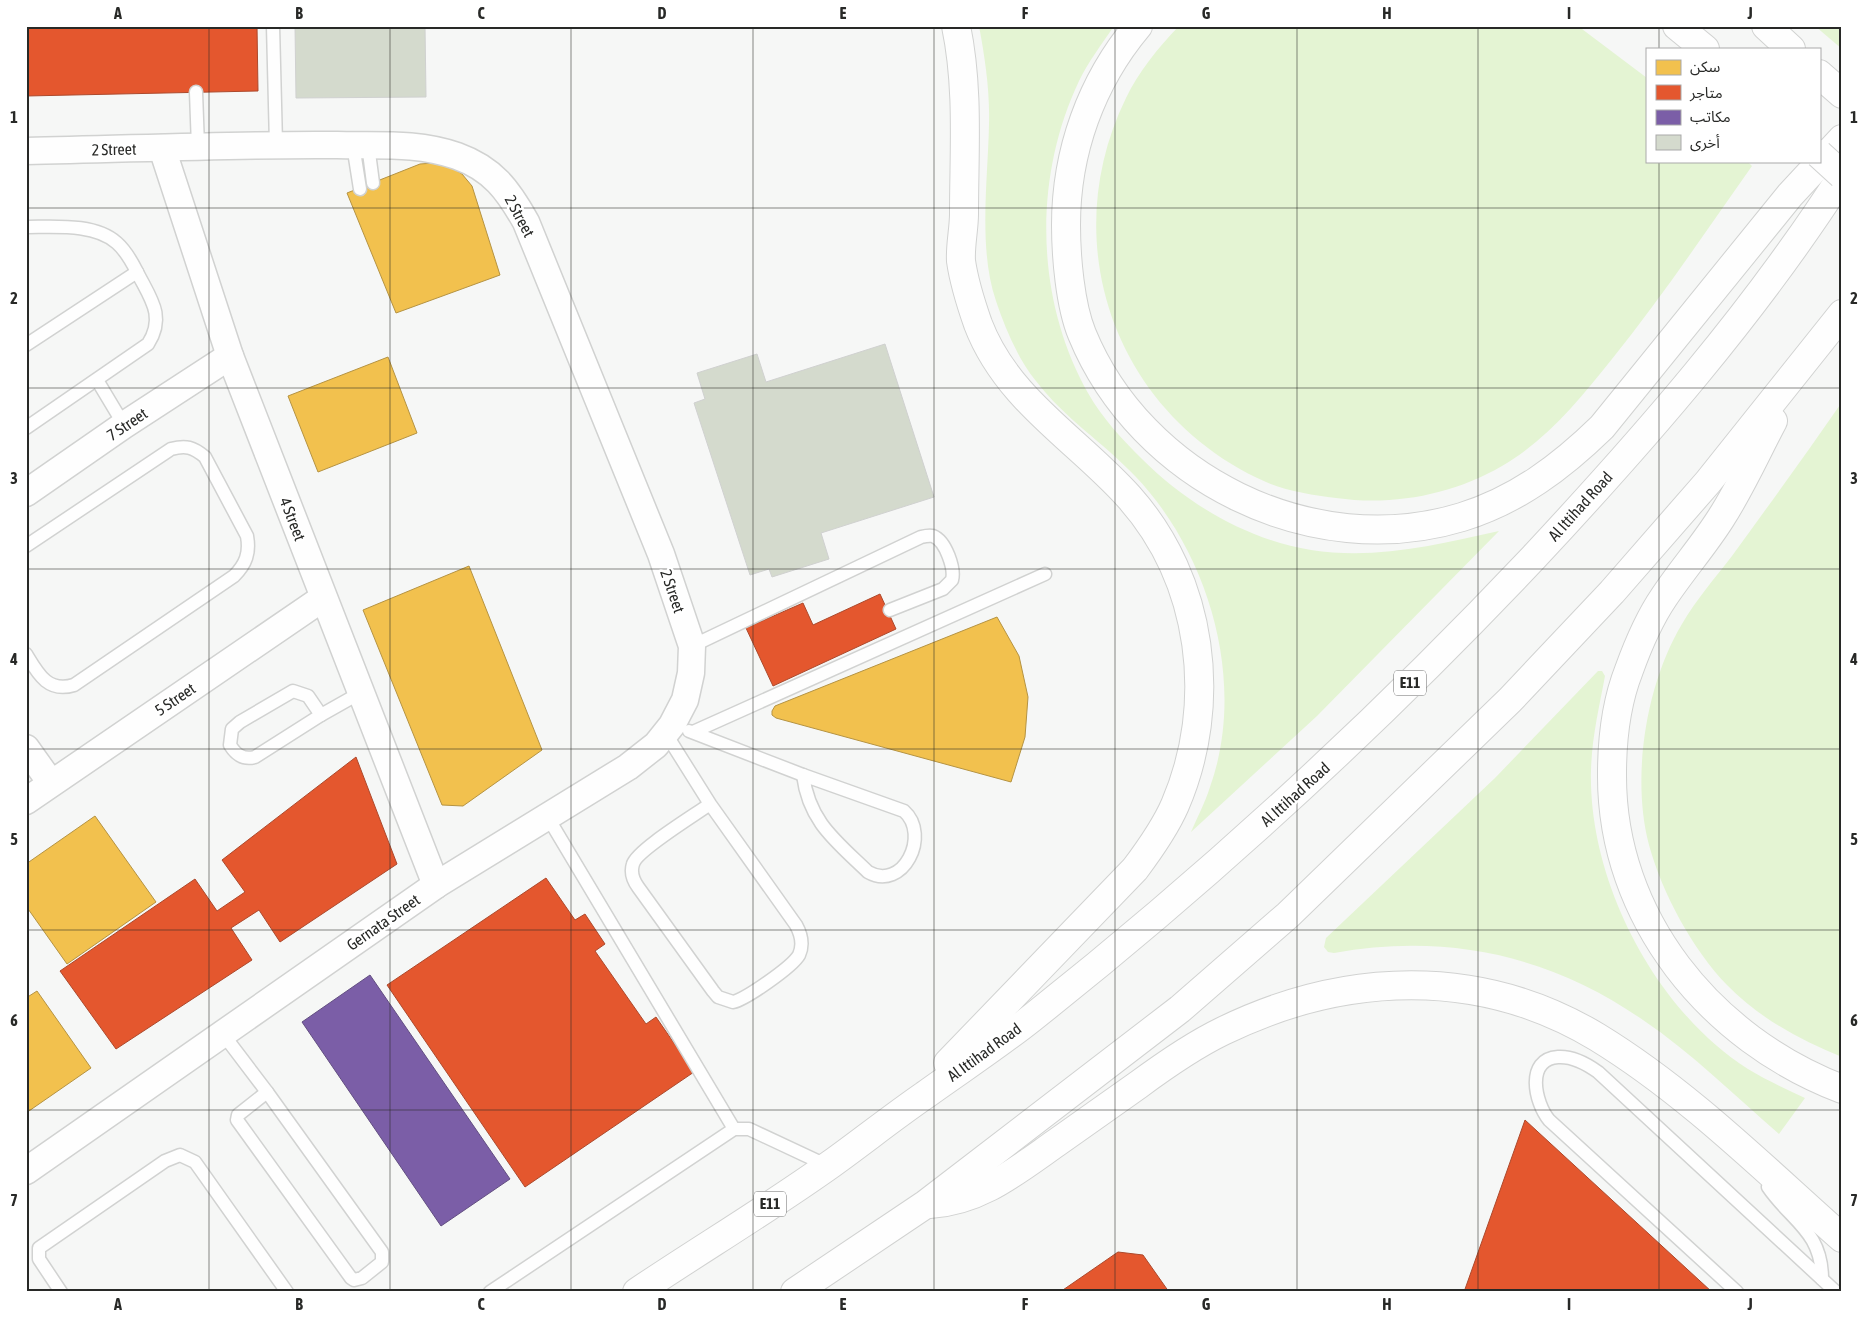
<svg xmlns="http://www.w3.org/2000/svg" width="1868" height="1318" font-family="'Asap Condensed','Noto Sans Arabic',sans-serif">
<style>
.green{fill:#e4f4d3}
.homes{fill:#f2c14e;stroke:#b59342}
.shops{fill:#e4572e;stroke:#ac492c}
.offices{fill:#7b5ea7;stroke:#624e81}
.building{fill:#d4dacd;stroke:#d0d1d0}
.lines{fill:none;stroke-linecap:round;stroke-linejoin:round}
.service-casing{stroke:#d1d2d1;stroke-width:15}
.minor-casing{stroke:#d1d2d1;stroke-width:29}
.secondary-casing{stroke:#d1d2d1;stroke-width:30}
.motorway-casing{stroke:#d1d2d1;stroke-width:30}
.service{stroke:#fefefe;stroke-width:12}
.minor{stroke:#fefefe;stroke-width:26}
.secondary{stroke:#fefefe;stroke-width:28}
.motorway{stroke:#fefefe;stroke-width:28}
.secondary-bridge-casing{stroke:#d1d2d1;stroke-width:30;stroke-linecap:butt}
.secondary-bridge{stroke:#fefefe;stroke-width:28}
.grid{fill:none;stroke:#282927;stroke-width:1;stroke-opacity:0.55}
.labels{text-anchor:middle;stroke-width:5;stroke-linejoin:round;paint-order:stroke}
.shield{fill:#fff;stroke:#686968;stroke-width:1}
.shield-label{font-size:15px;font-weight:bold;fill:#282927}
.street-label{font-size:16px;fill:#282927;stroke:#fff}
.neatline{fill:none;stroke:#282927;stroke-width:2}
.grid-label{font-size:16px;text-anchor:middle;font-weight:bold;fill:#282927}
</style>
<rect width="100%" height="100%" fill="#f6f7f6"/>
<!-- green -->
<g class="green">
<path d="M979,26H1114C1102,44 1088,62 1079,81C1033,178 1035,299 1088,393C1102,418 1122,439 1142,459C1187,504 1248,540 1311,550C1375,560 1436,545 1499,531L1317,716L1191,832C1197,818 1205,803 1210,787C1247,684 1210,555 1136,477C1104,443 1064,418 1036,381C1018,359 1005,328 996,301C978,249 988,179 989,124C990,91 985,58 979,26Z"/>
<path d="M1179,26H1578L1647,78V161H1747L1752,166C1706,231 1662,297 1612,359C1579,400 1548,439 1502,466C1452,495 1393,506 1336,498C1313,495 1287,491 1266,482C1117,416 1054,245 1126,98C1139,71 1158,48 1179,26Z"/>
<polygon points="1815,26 1842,26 1842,49"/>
<path d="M1842,402V1057C1800,1040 1759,1018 1727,985C1693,950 1662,893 1649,845C1631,777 1646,684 1682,624C1696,600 1715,578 1732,556C1769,505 1806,454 1842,402Z"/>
<path d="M1598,671H1602L1605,676C1599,708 1592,737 1591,770C1588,880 1654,1009 1748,1069C1766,1080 1786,1089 1805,1098L1779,1134C1735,1096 1692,1053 1643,1020C1550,955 1446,933 1334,953L1328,952L1324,947L1326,938L1495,778Z"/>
</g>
<!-- homes -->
<g class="homes">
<polygon points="434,163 449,166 462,174 472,186 500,275 396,313 347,193 420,164"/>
<polygon points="388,357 417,433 318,472 288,396"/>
<polygon points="469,566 542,750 463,806 442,805 363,610"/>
<polygon points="997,617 1019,656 1028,697 1025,737 1011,782 776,718 772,715 772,711 775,706"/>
<polygon points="95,816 156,902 67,964 26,906 26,864"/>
<polygon points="37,991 91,1068 26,1113 26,998"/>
</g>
<!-- shops -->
<g class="shops">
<polygon points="26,26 257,26 258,91 26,96"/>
<polygon points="880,594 896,629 773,686 746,628 803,603 813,625"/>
<polygon points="356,757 397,864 280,942 259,910 231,928 252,960 116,1049 60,971 195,879 217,911 245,892 222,860"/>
<polygon points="546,878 575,920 585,914 605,944 595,951 646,1024 656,1017 694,1072 525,1187 387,985"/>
<polygon points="1525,1120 1712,1292 1464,1292"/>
<polygon points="1118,1252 1143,1255 1169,1292 1060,1292"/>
</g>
<!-- offices -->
<polygon class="offices" points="370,975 510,1179 441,1226 302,1022"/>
<!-- building -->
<g class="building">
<polygon points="295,26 425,26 426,97 296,98"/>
<polygon points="885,344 934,497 821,533 829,559 772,577 769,569 750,575 694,403 705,399 697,373 757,354 766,382"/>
</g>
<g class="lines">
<!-- service casing -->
<g class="service-casing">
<g id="service">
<polyline points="273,26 276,144"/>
<polyline points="196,92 198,147"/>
<polyline points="353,145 360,189"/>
<polyline points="368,145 373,183"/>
<path d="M26,227C54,227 95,223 117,243C126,251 132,262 137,272"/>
<path d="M26,345L137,272C150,298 166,316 148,344L26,428"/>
<polyline points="97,380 124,425"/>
<path d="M26,546L171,449C186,445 193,447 205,457L247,536C250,553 246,564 234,576L74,685C48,693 38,674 26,654"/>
<path d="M692,646L921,537C925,536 929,535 933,536C946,541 955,569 952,580L943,589L890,610"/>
<path d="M293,691L308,696L321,715L255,757C243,760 236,755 230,745L232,729L240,722Z"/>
<polyline points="321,715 360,693"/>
<polyline points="689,731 803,775"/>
<polyline points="693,732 1045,574"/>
<path d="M666,734L710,804L796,925C801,934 804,944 799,955C792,967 746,999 733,1002L718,997L713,991L638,887C633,880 630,873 633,864C637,850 695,815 710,804"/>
<path d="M803,775L904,811C931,835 903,892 868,872C836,841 809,822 803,775Z"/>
<polyline points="547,816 734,1129"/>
<polyline points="223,1034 267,1092"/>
<polygon points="267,1092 382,1252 382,1262 362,1278 354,1280 351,1278 237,1120 238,1115"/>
<path d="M1768,1187C1791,1221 1822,1231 1822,1279"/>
<polyline points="61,1292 39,1259 39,1248 165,1161 180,1155 195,1162 287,1292"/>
<polyline points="490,1292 734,1129 749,1129 828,1166"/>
<path d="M1737,1292L1549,1120C1535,1103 1525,1059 1558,1057C1573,1056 1587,1064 1598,1072L1836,1292"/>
</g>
</g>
<!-- minor casing -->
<g class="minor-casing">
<g id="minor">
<polyline points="162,148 230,356 436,885"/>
<path d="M26,151C130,149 234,144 337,145C379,146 417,142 457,156C493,169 508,190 526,222L661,554L692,646L691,673L685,700L672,725L656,745L628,767L436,885L26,1171"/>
<polyline points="26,493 124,425 230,356"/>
<polyline points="26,748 51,783"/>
<polyline points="26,801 323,598"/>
</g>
</g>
<!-- secondary casing -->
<g class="secondary-casing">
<g id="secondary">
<polyline points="1677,26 1705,49"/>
<polyline points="1766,26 1791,49"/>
<polyline points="1819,74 1842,94"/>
</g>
</g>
<!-- motorway casing -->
<g class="motorway-casing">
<g id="motorway">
<path d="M1138,26C1091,82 1066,152 1066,225C1066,256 1070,305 1082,334C1141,478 1312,563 1462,517C1517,500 1561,467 1602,427L1790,195L1842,139"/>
<path d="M1773,421C1756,453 1741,487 1721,518C1704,545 1682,570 1664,597C1649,619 1638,645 1629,670C1616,703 1612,739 1612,774C1611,918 1711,1039 1842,1089"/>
<path d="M948,1063L1135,869C1150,849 1165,828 1175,805C1219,703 1203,580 1129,497C1077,439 1007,400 978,324C971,304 964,282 961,261C960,246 964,229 964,214C964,151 969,88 956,26"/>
<path d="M930,1204C980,1201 1016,1171 1056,1143C1083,1124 1111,1104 1138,1085C1165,1065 1192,1046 1223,1031C1344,972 1479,966 1597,1037C1687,1092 1763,1168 1842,1238"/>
<path d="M637,1292C701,1249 768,1209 831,1164C863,1141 893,1117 925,1095C961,1069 998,1045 1033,1017C1211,876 1378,722 1534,557C1645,438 1754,313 1842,176"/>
<polyline points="795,1292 926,1204 1180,1009 1288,915 1510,700 1612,592 1708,482 1842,314"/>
</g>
</g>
<!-- service -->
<use href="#service" class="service"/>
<!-- minor -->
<use href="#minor" class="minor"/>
<!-- secondary -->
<use href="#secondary" class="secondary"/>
<!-- motorway -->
<use href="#motorway" class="motorway"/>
<!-- secondary-bridge casing -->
<g class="secondary-bridge-casing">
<polyline id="secondary-bridge" points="1819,154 1842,175"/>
</g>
<!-- secondary-bridge -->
<use href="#secondary-bridge" class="secondary-bridge"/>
</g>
<!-- grid -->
<path class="grid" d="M209,26V1292M390,26V1292M571,26V1292M753,26V1292M934,26V1292M1115,26V1292M1297,26V1292M1478,26V1292M1659,26V49M1659,161V1292M26,208H1842M26,388H1842M26,569H1842M26,749H1842M26,930H1842M26,1110H1842"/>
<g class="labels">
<!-- shield labels -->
<g class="shield">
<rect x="1394" y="670.5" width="32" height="25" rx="4"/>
<rect x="754" y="1191.5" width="32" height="25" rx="4"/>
</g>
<g class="shield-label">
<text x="1410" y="688">E11</text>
<text x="770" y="1209">E11</text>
</g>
<!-- street labels -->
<g class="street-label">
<text transform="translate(114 149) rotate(-1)" y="6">2 Street</text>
<text transform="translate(520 216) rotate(62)" y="6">2 Street</text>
<text transform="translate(127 424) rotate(-34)" y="6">7 Street</text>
<text transform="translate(1580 506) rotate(-48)" y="6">Al Ittihad Road</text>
<text transform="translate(293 519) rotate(69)" y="6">4 Street</text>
<text transform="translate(673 591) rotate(71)" y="6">2 Street</text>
<text transform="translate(175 699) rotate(-34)" y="6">5 Street</text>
<text transform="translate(1295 794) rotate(-42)" y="6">Al Ittihad Road</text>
<text transform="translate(383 922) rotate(-35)" y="6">Gernata Street</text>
<text transform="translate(984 1052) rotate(-36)" y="6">Al Ittihad Road</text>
</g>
</g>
<!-- border -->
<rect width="1868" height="1318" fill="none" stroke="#ffffff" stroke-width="55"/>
<!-- legend -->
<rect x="1646" y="48" width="175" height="115" fill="#ffffff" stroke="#a9a9a9"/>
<rect x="1656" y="60" width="25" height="15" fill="#f2c14e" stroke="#a9a9a9"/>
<text x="1690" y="72" font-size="15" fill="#282927">سكن</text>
<rect x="1656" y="85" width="25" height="15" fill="#e4572e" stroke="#a9a9a9"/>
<text x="1690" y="98" font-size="15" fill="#282927">متاجر</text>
<rect x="1656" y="110" width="25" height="15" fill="#7b5ea7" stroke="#a9a9a9"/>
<text x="1690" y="122" font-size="15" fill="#282927">مكاتب</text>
<rect x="1656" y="135" width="25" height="15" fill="#d4dacd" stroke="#a9a9a9"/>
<text x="1690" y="148" font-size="15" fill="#282927">أخرى</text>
<rect x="28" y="28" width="1812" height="1262" class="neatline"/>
<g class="grid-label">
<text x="118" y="19">A</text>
<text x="299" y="19">B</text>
<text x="481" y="19">C</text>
<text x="662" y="19">D</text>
<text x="843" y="19">E</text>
<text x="1025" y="19">F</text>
<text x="1206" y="19">G</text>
<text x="1387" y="19">H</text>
<text x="1569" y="19">I</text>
<text x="1750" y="19">J</text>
<text x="14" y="123">1</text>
<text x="1854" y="123">1</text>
<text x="14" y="304">2</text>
<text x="1854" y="304">2</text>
<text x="14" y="484">3</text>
<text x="1854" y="484">3</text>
<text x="14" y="665">4</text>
<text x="1854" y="665">4</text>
<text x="14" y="845">5</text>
<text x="1854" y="845">5</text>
<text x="14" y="1026">6</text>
<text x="1854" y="1026">6</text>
<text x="14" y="1206">7</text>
<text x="1854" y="1206">7</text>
<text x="118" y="1310">A</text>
<text x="299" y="1310">B</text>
<text x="481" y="1310">C</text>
<text x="662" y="1310">D</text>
<text x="843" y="1310">E</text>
<text x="1025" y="1310">F</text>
<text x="1206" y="1310">G</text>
<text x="1387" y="1310">H</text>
<text x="1569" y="1310">I</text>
<text x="1750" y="1310">J</text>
</g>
</svg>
